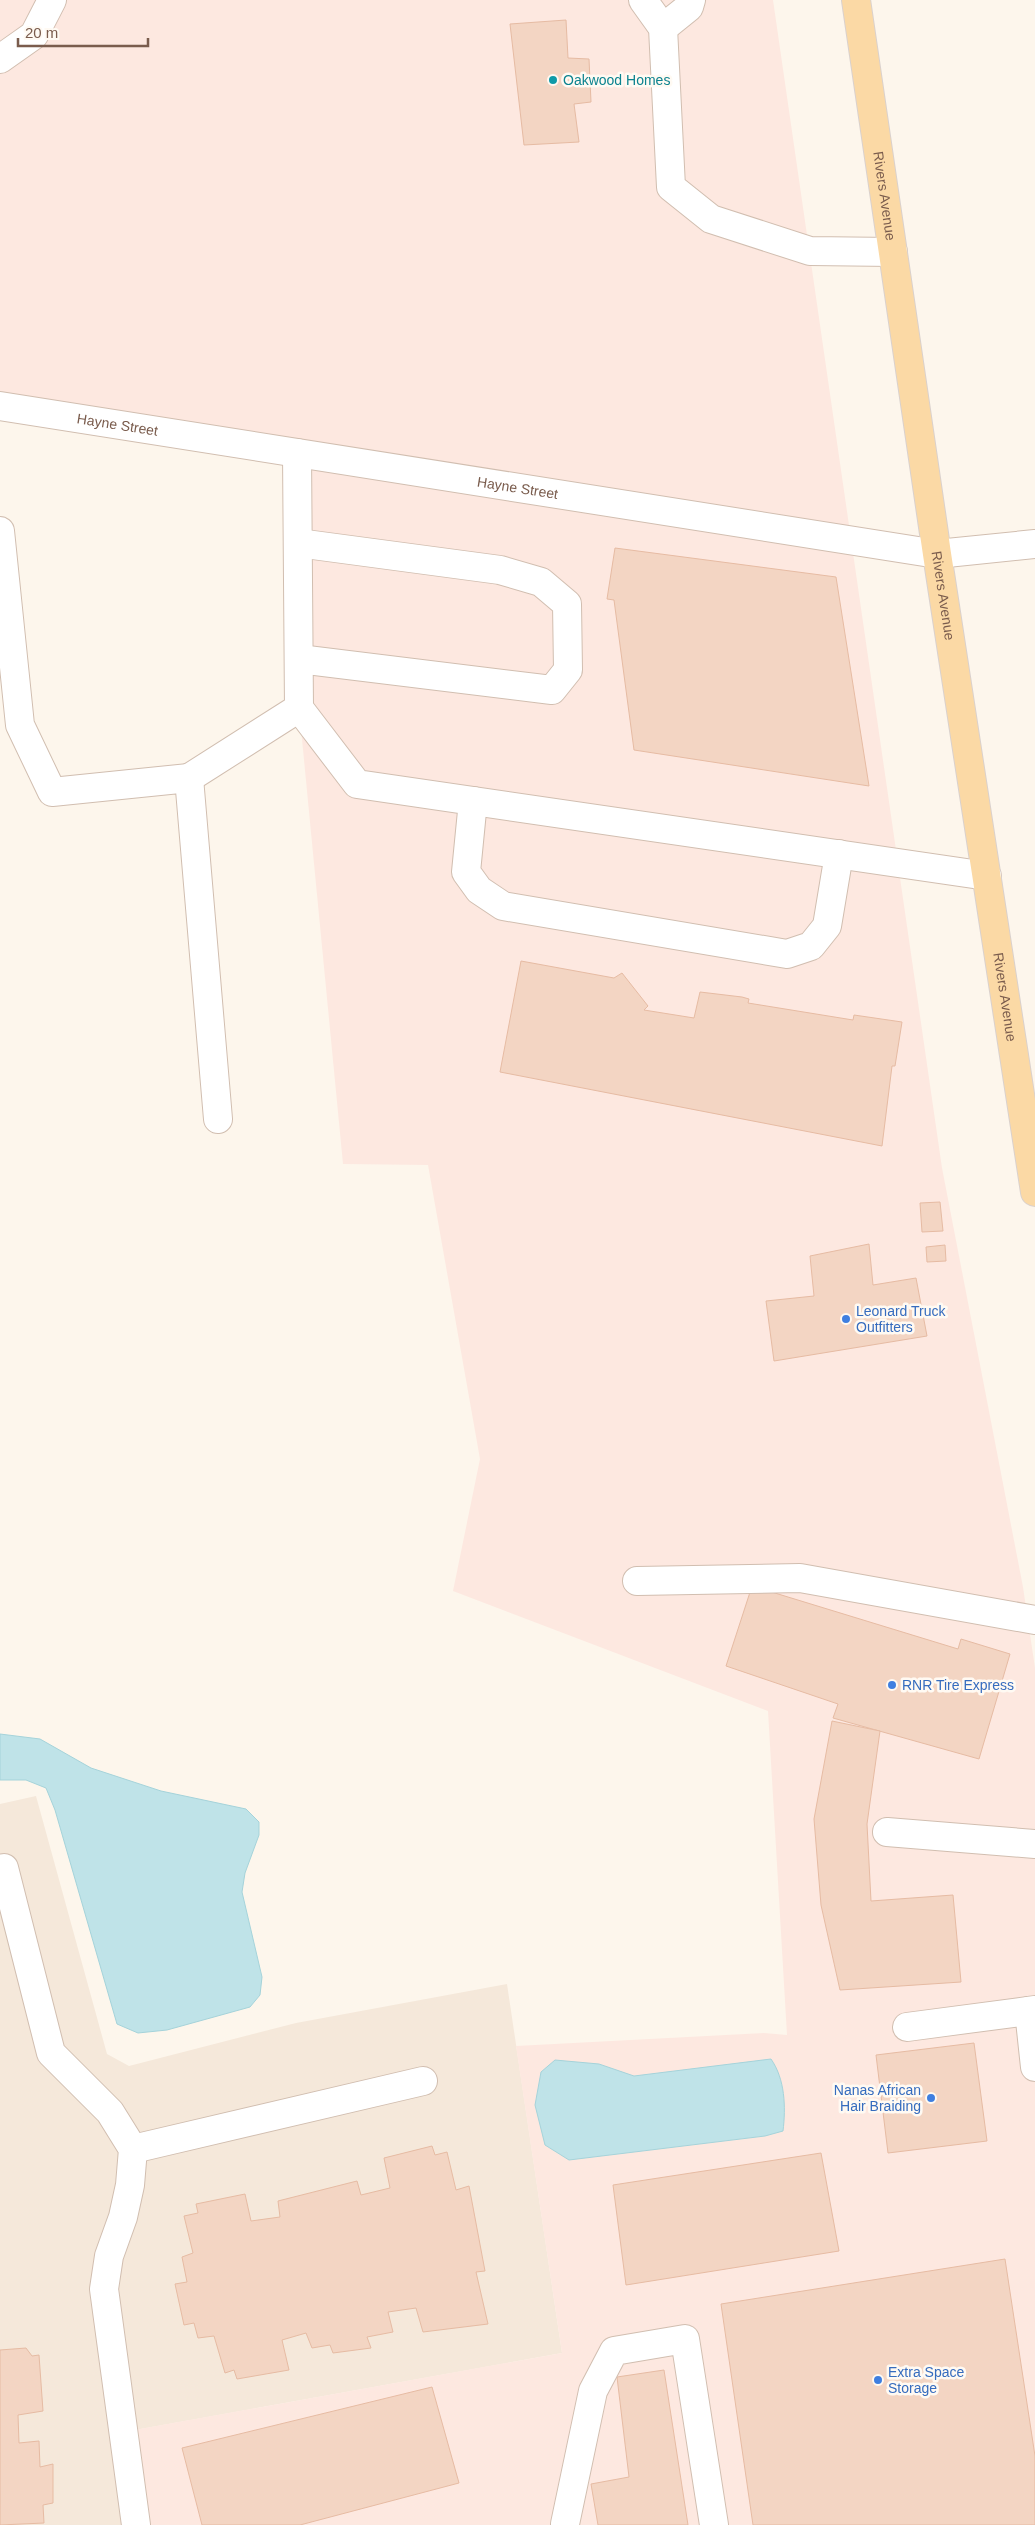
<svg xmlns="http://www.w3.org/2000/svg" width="1035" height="2525" font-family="Arial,sans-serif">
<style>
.residential{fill:#f5e8da}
.commercial{fill:#fde8e0}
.water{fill:#bfe3e8;stroke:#a5d3da}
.building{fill:#f3d5c3;stroke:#e6bba3}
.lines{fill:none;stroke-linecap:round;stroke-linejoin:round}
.minor-casing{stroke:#d1beb0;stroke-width:30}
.major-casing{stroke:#dad1cd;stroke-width:30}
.minor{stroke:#fff;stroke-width:28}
.major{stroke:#fbd9a5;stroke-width:28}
.culture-dot{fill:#0f9aa8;stroke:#fffaf3;stroke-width:2}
.shop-dot{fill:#3f7fe0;stroke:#fffaf3;stroke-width:2}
.labels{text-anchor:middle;stroke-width:5;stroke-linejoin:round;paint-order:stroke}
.culture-label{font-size:14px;fill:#0d838f;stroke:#fffaf3;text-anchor:start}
.street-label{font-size:14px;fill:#7a5c4d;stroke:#fffaf3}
.shop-label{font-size:14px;fill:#366cbe;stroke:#fffaf3;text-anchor:start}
</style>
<rect width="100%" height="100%" fill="#fdf6ec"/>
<!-- residential -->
<polygon class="residential" points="36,1796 107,2054 129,2066 296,2023 507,1984 562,2353 124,2432 136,2525 0,2525 0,1804"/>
<!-- commercial -->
<polygon class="commercial" points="0,0 773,0 942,1168 1023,1587 1035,1668 1035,2525 136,2525 123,2432 562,2353 516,2046 764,2033 787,2035 768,1711 453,1591 480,1459 428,1165 343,1164 299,708 297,454 0,406"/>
<!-- water -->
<g class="water">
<polygon points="0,1734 40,1739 91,1768 161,1791 246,1809 259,1822 259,1835 245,1873 242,1892 262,1977 260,1995 250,2007 167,2030 138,2033 117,2024 55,1810 46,1788 26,1780 0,1780"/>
<path d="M555,2060L599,2064L634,2076L771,2059C785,2079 786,2107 783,2131L765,2136L569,2160L545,2145L535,2105L541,2072Z"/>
</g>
<!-- building -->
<g class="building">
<polygon points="566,20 568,58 589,59 591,102 574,104 579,142 524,145 510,24"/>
<polygon points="615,548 836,577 869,786 634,750 614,600 607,599"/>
<polygon points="521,961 614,978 622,973 648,1006 644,1010 694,1018 700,992 742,997 749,999 748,1003 853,1020 854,1015 902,1022 895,1066 892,1066 882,1146 500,1072"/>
<polygon points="940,1202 943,1231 922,1232 920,1203"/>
<polygon points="869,1244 873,1285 916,1278 927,1336 774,1361 766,1301 814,1296 810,1256"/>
<polygon points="945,1245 946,1261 927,1262 926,1247"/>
<polygon points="752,1586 958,1649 961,1639 1010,1654 979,1759 833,1718 838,1704 726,1666"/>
<polygon points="832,1721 880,1731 867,1824 871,1901 953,1895 961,1982 840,1990 821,1905 814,1819"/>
<polygon points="974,2043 987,2141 888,2153 876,2055"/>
<polygon points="432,2146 435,2155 447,2152 456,2190 469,2186 485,2271 476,2272 488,2324 423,2332 416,2308 388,2312 393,2332 367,2337 371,2348 333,2353 330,2345 312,2348 306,2333 282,2340 289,2370 237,2379 234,2370 225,2373 214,2336 198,2338 194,2323 184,2325 175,2284 187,2282 182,2257 193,2253 184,2216 198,2213 196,2204 245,2194 251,2221 280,2217 278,2201 357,2181 361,2195 390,2188 384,2158"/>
<polygon points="821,2153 839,2251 626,2285 613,2185"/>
<polygon points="1005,2259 1035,2456 1035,2525 753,2525 721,2304"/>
<polygon points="26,2348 32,2356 39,2355 43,2411 18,2415 19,2443 39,2441 40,2467 53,2464 53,2503 43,2505 44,2523 0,2525 0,2350"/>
<polygon points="664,2370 688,2525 598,2525 591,2484 629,2477 617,2377"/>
<polygon points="432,2387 459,2483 300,2525 202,2525 182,2448"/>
</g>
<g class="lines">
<!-- minor casing -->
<g class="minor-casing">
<g id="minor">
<polyline points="643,0 663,28 671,187 711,219 810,251 893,252"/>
<polyline points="663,28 689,7 691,0"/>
<polyline points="0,59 34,35 52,0"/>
<path id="s1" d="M0,406L937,554L1035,544"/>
<polyline points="0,531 20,725 52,792 189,778 218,1119"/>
<polyline points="298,543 500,570 541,582 567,604 568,670 552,690 299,659"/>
<polyline points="299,708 357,784 987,876"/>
<polyline points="189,778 299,708 297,453"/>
<polyline points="473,801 466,872 479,890 503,906 787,954 811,946 827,926 839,854"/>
<polyline points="637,1581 800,1578 1035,1620"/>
<polyline points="887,1832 1035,1844"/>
<polyline points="4,1868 51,2053 110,2112 133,2149 130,2185 123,2217 109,2256 104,2289 136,2525"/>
<polyline points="1029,2011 1035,2067"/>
<polyline points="907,2027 1035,2010"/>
<polyline points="133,2149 423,2081"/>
<polyline points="565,2524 593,2391 614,2351 685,2339 714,2525"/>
</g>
</g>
<!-- major casing -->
<g class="major-casing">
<g id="major">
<path id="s2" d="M856,0L937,554L1035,1192"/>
</g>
</g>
<!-- minor -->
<use href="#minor" class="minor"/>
<!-- major -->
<use href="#major" class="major"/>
</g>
<!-- markers -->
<circle class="culture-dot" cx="553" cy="80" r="5"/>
<g class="shop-dot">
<circle cx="846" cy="1319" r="5"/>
<circle cx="892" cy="1685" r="5"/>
<circle cx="931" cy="2098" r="5"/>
<circle cx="878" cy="2380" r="5"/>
</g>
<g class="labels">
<!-- culture labels -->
<g class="culture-label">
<text x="563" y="85">Oakwood Homes</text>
</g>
<!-- street labels -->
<g class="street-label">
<text dy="5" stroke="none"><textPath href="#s2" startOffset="198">Rivers Avenue</textPath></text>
<text dy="5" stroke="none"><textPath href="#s1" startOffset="119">Hayne Street</textPath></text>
<text dy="5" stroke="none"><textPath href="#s1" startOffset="524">Hayne Street</textPath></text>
<text dy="5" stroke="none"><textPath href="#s2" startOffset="602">Rivers Avenue</textPath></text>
<text dy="5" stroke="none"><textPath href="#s2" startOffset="1008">Rivers Avenue</textPath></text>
</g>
<!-- shop labels -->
<g class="shop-label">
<text x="856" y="1316">Leonard Truck<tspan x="856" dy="16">Outfitters</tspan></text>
<text x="902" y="1690">RNR Tire Express</text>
<text x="921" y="2095" text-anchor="end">Nanas African<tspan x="921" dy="16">Hair Braiding</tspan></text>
<text x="888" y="2377">Extra Space<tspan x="888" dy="16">Storage</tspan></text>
</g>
</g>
<!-- scale -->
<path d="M18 38v8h130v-8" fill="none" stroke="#7a5c4d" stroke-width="2.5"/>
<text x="25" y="38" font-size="15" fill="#7a5c4d" stroke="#fffaf3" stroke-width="4" paint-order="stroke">20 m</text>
</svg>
